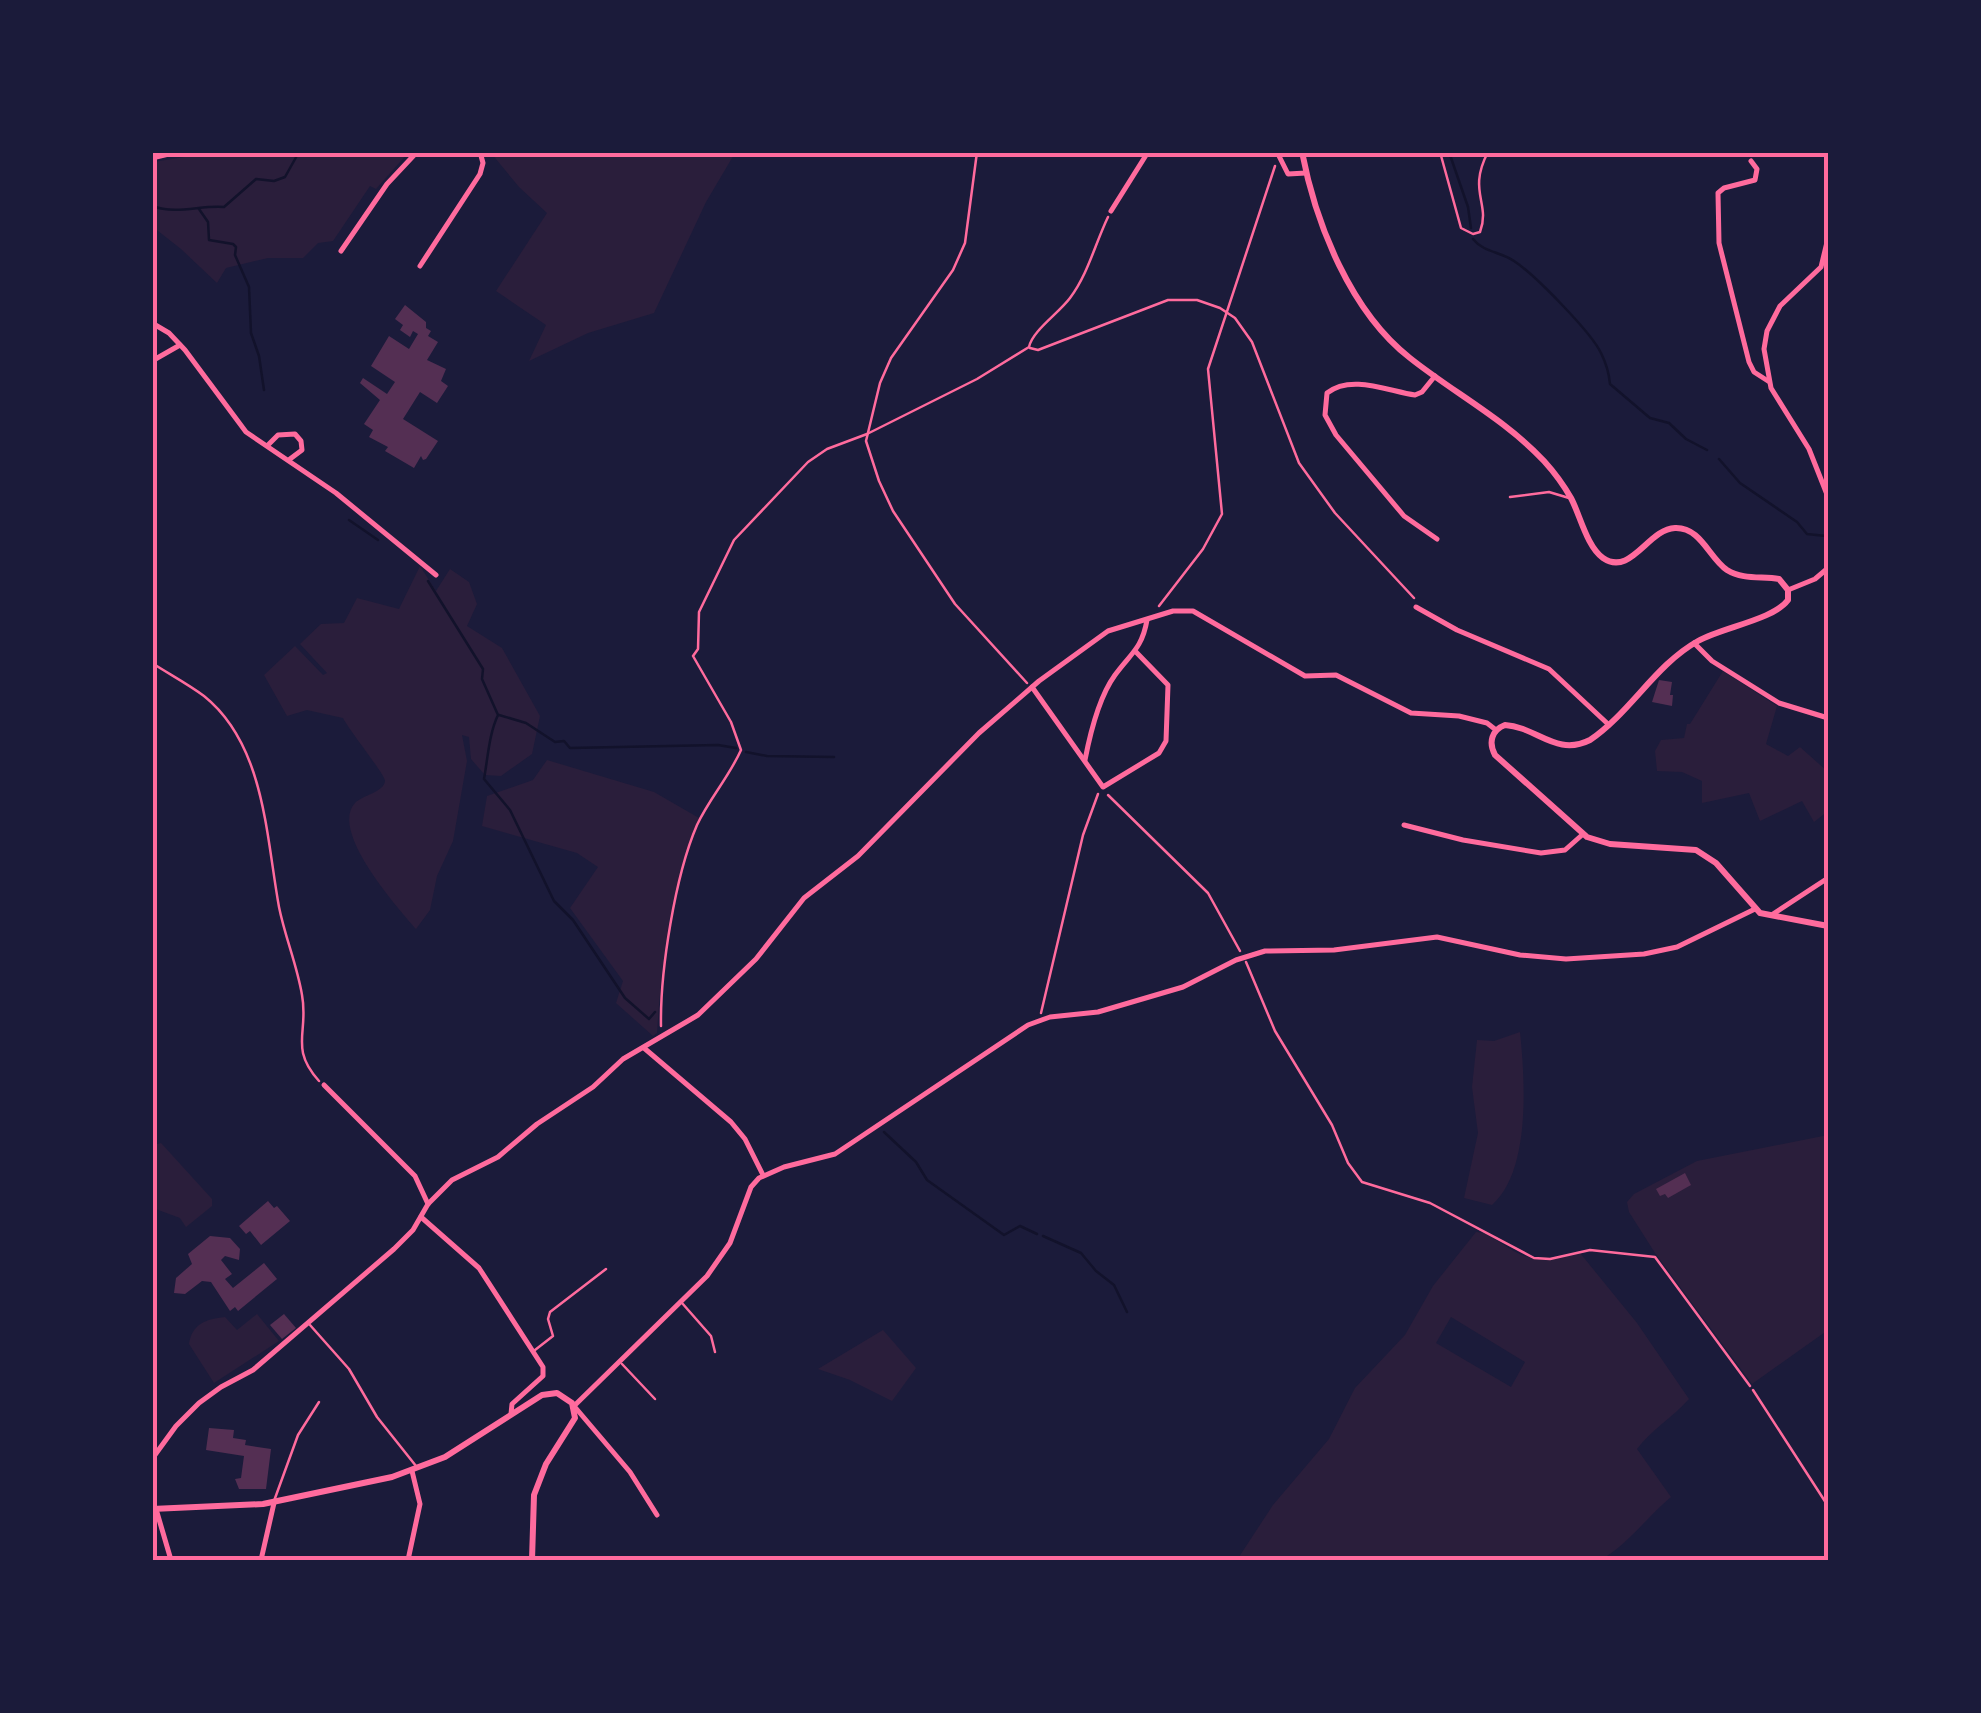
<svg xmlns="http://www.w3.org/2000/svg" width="1981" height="1713" font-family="'Open Sans',sans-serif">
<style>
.green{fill:#2a1e3b;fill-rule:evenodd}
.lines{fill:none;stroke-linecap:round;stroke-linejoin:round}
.stream{stroke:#12122b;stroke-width:2.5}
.building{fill:#542f53}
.path{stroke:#ff6b9d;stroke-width:2.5}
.service{stroke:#ff6b9d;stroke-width:2.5}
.minor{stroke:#ff6b9d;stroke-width:5}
.tertiary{stroke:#ff6b9d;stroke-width:6}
.neatline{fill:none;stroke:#ff6b9d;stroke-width:4}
</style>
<rect width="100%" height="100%" fill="#1b1b3a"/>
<!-- green -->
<g class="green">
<polygon points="210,153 210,152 408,153 376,189 370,186 333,241 318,243 303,258 268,258 226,268 217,283 181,249 153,227 153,162"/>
<polygon points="491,153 735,153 706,202 654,313 588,333 529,361 546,325 496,291 547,213 519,187"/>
<path d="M420,566L436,591L450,569L469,582L477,604L467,626L502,648L540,716L532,754L501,776L485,775L471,759L469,737L462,735L467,761L453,841L437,876L430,910L416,929C398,908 329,831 355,803C363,795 384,792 385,781C386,776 349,730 343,718L307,710L287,716L264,675L295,646L323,675L327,673L300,644L321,624L344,623L357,598L399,609Z"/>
<polygon points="1723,671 1777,706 1766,744 1788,756 1800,747 1828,772 1828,811 1814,822 1802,801 1760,821 1749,793 1702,803 1702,781 1682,772 1657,771 1655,751 1661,740 1684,738 1687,724 1690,724"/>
<path d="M547,760L654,792L699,818C670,885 662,961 657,1033L653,1036L616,1003L623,981L570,908L598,867L577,853L482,826L487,796L533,780Z"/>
<path d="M1520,1032C1525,1080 1531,1171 1492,1205L1464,1198L1478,1133L1472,1087L1477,1040L1494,1041Z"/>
<polygon points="1828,1135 1828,1330 1752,1384 1655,1253 1629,1212 1627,1202 1634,1194 1697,1161"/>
<polygon points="161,1143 212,1199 212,1206 186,1227 180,1218 153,1208 153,1145"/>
<path d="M1476,1232L1485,1233C1526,1259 1531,1266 1580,1253L1637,1323L1689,1399C1673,1417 1650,1431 1637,1449L1671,1497C1646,1518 1629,1543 1601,1560H1237L1273,1505L1329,1439L1355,1388L1405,1335L1433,1286ZM1451,1317L1525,1362L1511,1387L1436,1343Z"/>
<path d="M257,1314L279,1341L214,1383L189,1344C192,1324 206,1319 225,1317L237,1330Z"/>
<polygon points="883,1330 916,1368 892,1401 850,1380 818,1369"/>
</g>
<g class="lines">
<!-- stream -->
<g class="stream">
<polyline points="1449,152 1468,207 1471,228"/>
<path d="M152,206C177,215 200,205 224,207L256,179L274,181L285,177L299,152"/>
<polyline points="199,209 208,222 209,240 233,244 236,247 235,255 249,287 251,333 259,356 264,390"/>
<path d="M1473,239C1483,252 1501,252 1514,261C1534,274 1591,332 1601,353C1606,363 1609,373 1610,384L1650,418L1669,423L1686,439L1707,450"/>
<polyline points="1719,459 1740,483 1797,522 1807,534 1826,536"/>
<polyline points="349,520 378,540"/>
<path d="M428,581L483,669L482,679L498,715C489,734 488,757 484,779L510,810L554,901L573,920L625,998L649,1019L655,1012"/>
<polyline points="499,715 526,723 555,742 564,741 570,748 718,745 736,748"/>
<polyline points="746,752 767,756 834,757"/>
<polyline points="884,1132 916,1162 927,1180 1004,1235 1020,1226 1037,1234"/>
<polyline points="1043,1236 1081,1253 1096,1271 1114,1285 1127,1312"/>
</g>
</g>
<!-- building -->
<g class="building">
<polygon points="405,305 426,322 426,328 431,331 428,336 438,342 427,360 446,369 441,381 448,386 437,403 420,392 403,419 438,441 426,459 423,460 421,456 414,468 385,451 388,447 369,437 373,430 364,424 380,400 360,383 363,378 387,394 395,382 371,366 389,336 409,349 418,334 413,331 410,337 400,330 403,325 395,319"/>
<polygon points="1659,680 1672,682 1670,695 1673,695 1672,706 1652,702"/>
<polygon points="1685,1173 1691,1185 1668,1198 1665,1194 1660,1196 1656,1189"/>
<polygon points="268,1201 274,1208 277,1206 290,1221 261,1245 250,1231 246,1234 239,1226"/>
<polygon points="210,1236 230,1238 240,1249 239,1260 225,1256 221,1260 232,1274 225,1279 233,1288 264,1263 277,1279 238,1311 235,1307 230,1311 211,1282 202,1281 185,1294 174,1293 176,1278 192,1264 188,1254"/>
<polygon points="284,1314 296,1328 282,1339 270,1325"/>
<polygon points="209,1428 234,1430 233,1438 246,1440 245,1445 271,1449 266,1489 239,1489 235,1479 241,1478 244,1456 206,1450"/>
</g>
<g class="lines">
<!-- path -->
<g class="path">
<polyline points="977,152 965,243 953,270 891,358 880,383 866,441 879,481 893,511 955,604 1027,683"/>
<path d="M1440,152L1461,228L1473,234L1480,232C1491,203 1467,192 1488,152"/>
<polyline points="1030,348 1038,350 1168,300 1197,300 1220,308 1235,318 1252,342 1299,463 1335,513 1414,598"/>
<polyline points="1159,606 1203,549 1222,514 1208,369 1275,166"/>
<path d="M152,663C169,674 188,684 204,696C265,745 266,836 279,907C285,937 297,965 302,995C309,1032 289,1048 319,1081"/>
<polyline points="1108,795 1208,893 1240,951"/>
<polyline points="1246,962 1275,1031 1332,1125 1348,1163 1362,1182 1430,1203 1534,1258 1550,1259 1590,1250 1655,1257 1750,1386"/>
<polyline points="1041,1013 1083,835 1098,794"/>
<path d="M661,1026C660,971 675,876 697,825C709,799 729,777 741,750L731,722L693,656L698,649L699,612L734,540L808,462L827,449L867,434L977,379L1029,347C1032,331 1059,313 1070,298C1088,274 1095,244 1108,217"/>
</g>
<!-- service -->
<g class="service">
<polyline points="1510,497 1549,492 1569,498"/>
<polyline points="682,1303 711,1336 715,1352"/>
<polyline points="310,1325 349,1369 377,1417 416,1466"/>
<polyline points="535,1350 553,1336 548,1319 550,1312 606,1269"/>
<polyline points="622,1364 655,1399"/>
<polyline points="1753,1390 1828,1506"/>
<polyline points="274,1501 298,1435 319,1402"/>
</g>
<!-- minor -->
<g class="minor">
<polyline points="436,152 449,152"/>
<polyline points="1277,152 1288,174 1306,173"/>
<polyline points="152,158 177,152"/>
<polyline points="1751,161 1757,169 1755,180 1724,188 1718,193 1719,243 1749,362 1754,372 1768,381"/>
<polyline points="1111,211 1148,152"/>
<polyline points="1828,238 1821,267 1780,306 1767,331 1764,349 1771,388 1809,449 1828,497"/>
<polyline points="341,251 387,184 417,152"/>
<polyline points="420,266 480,174 483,163 480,152"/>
<polyline points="152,323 169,333 185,350 246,432 336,493 436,575"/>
<polyline points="152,361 180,345"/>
<path d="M1435,376L1422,392L1415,395C1388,391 1351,374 1327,393L1325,415L1336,435L1404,516L1437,539"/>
<polyline points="268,445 278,435 295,434 301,441 302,450 290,459"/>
<polyline points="1788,590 1815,579 1828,568"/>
<polyline points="1416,607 1457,630 1549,669 1609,725"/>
<polyline points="1694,643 1712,661 1779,703 1828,718"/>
<polyline points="1032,687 1103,787 1159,753 1166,741 1168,685 1136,652"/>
<path d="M1085,760C1090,734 1099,697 1115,675C1130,654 1142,649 1147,620"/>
<polyline points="1404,825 1463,840 1541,853 1565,850 1582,835"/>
<polyline points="1773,914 1828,878"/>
<polyline points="644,1048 731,1122 745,1139 763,1175"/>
<polyline points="324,1085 415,1176 428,1204"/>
<polyline points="421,1217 479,1268 543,1367 543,1376 512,1404 511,1414"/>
<polyline points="152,1459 176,1426 199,1403 221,1387 253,1370 394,1249 413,1230 428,1204 452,1180 498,1157 537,1124 593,1087 623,1059 698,1015 756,959 804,898 858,856 979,733 1039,681 1108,631 1173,611 1193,611 1305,676 1336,675 1411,713 1459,716 1487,723 1496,730"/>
<polyline points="156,1509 171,1560"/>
<polyline points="657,1515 630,1472 574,1406 707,1276 730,1243 751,1187 759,1178 784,1167 835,1154 1028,1025 1050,1017 1098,1012 1183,987 1236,960 1265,951 1334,950 1437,937 1520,955 1566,959 1644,954 1677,947 1755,909"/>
<polyline points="261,1560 274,1503"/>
<polyline points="408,1560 420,1504 412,1471"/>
</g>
<!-- tertiary -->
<g class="tertiary">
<path d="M1302,152C1316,225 1351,312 1410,358C1454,393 1506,420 1544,461C1554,472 1563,484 1571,498C1580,515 1587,547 1603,558C1631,577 1648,529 1675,528C1701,527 1709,558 1727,570C1743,580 1762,576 1779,579L1788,590V600C1773,620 1723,627 1698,641C1655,665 1631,712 1590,740C1556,757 1537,727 1505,725C1492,730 1488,742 1495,755L1587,837L1610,844L1696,850L1716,863L1760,913L1828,926"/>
<polyline points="152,1509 263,1504 392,1477 445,1457 542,1395 557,1393 572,1403 575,1418 546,1464 534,1495 532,1560"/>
</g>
</g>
<!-- border -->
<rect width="1981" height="1713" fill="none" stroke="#1b1b3a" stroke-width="310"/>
<rect x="155" y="155" width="1671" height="1403" class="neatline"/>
</svg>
